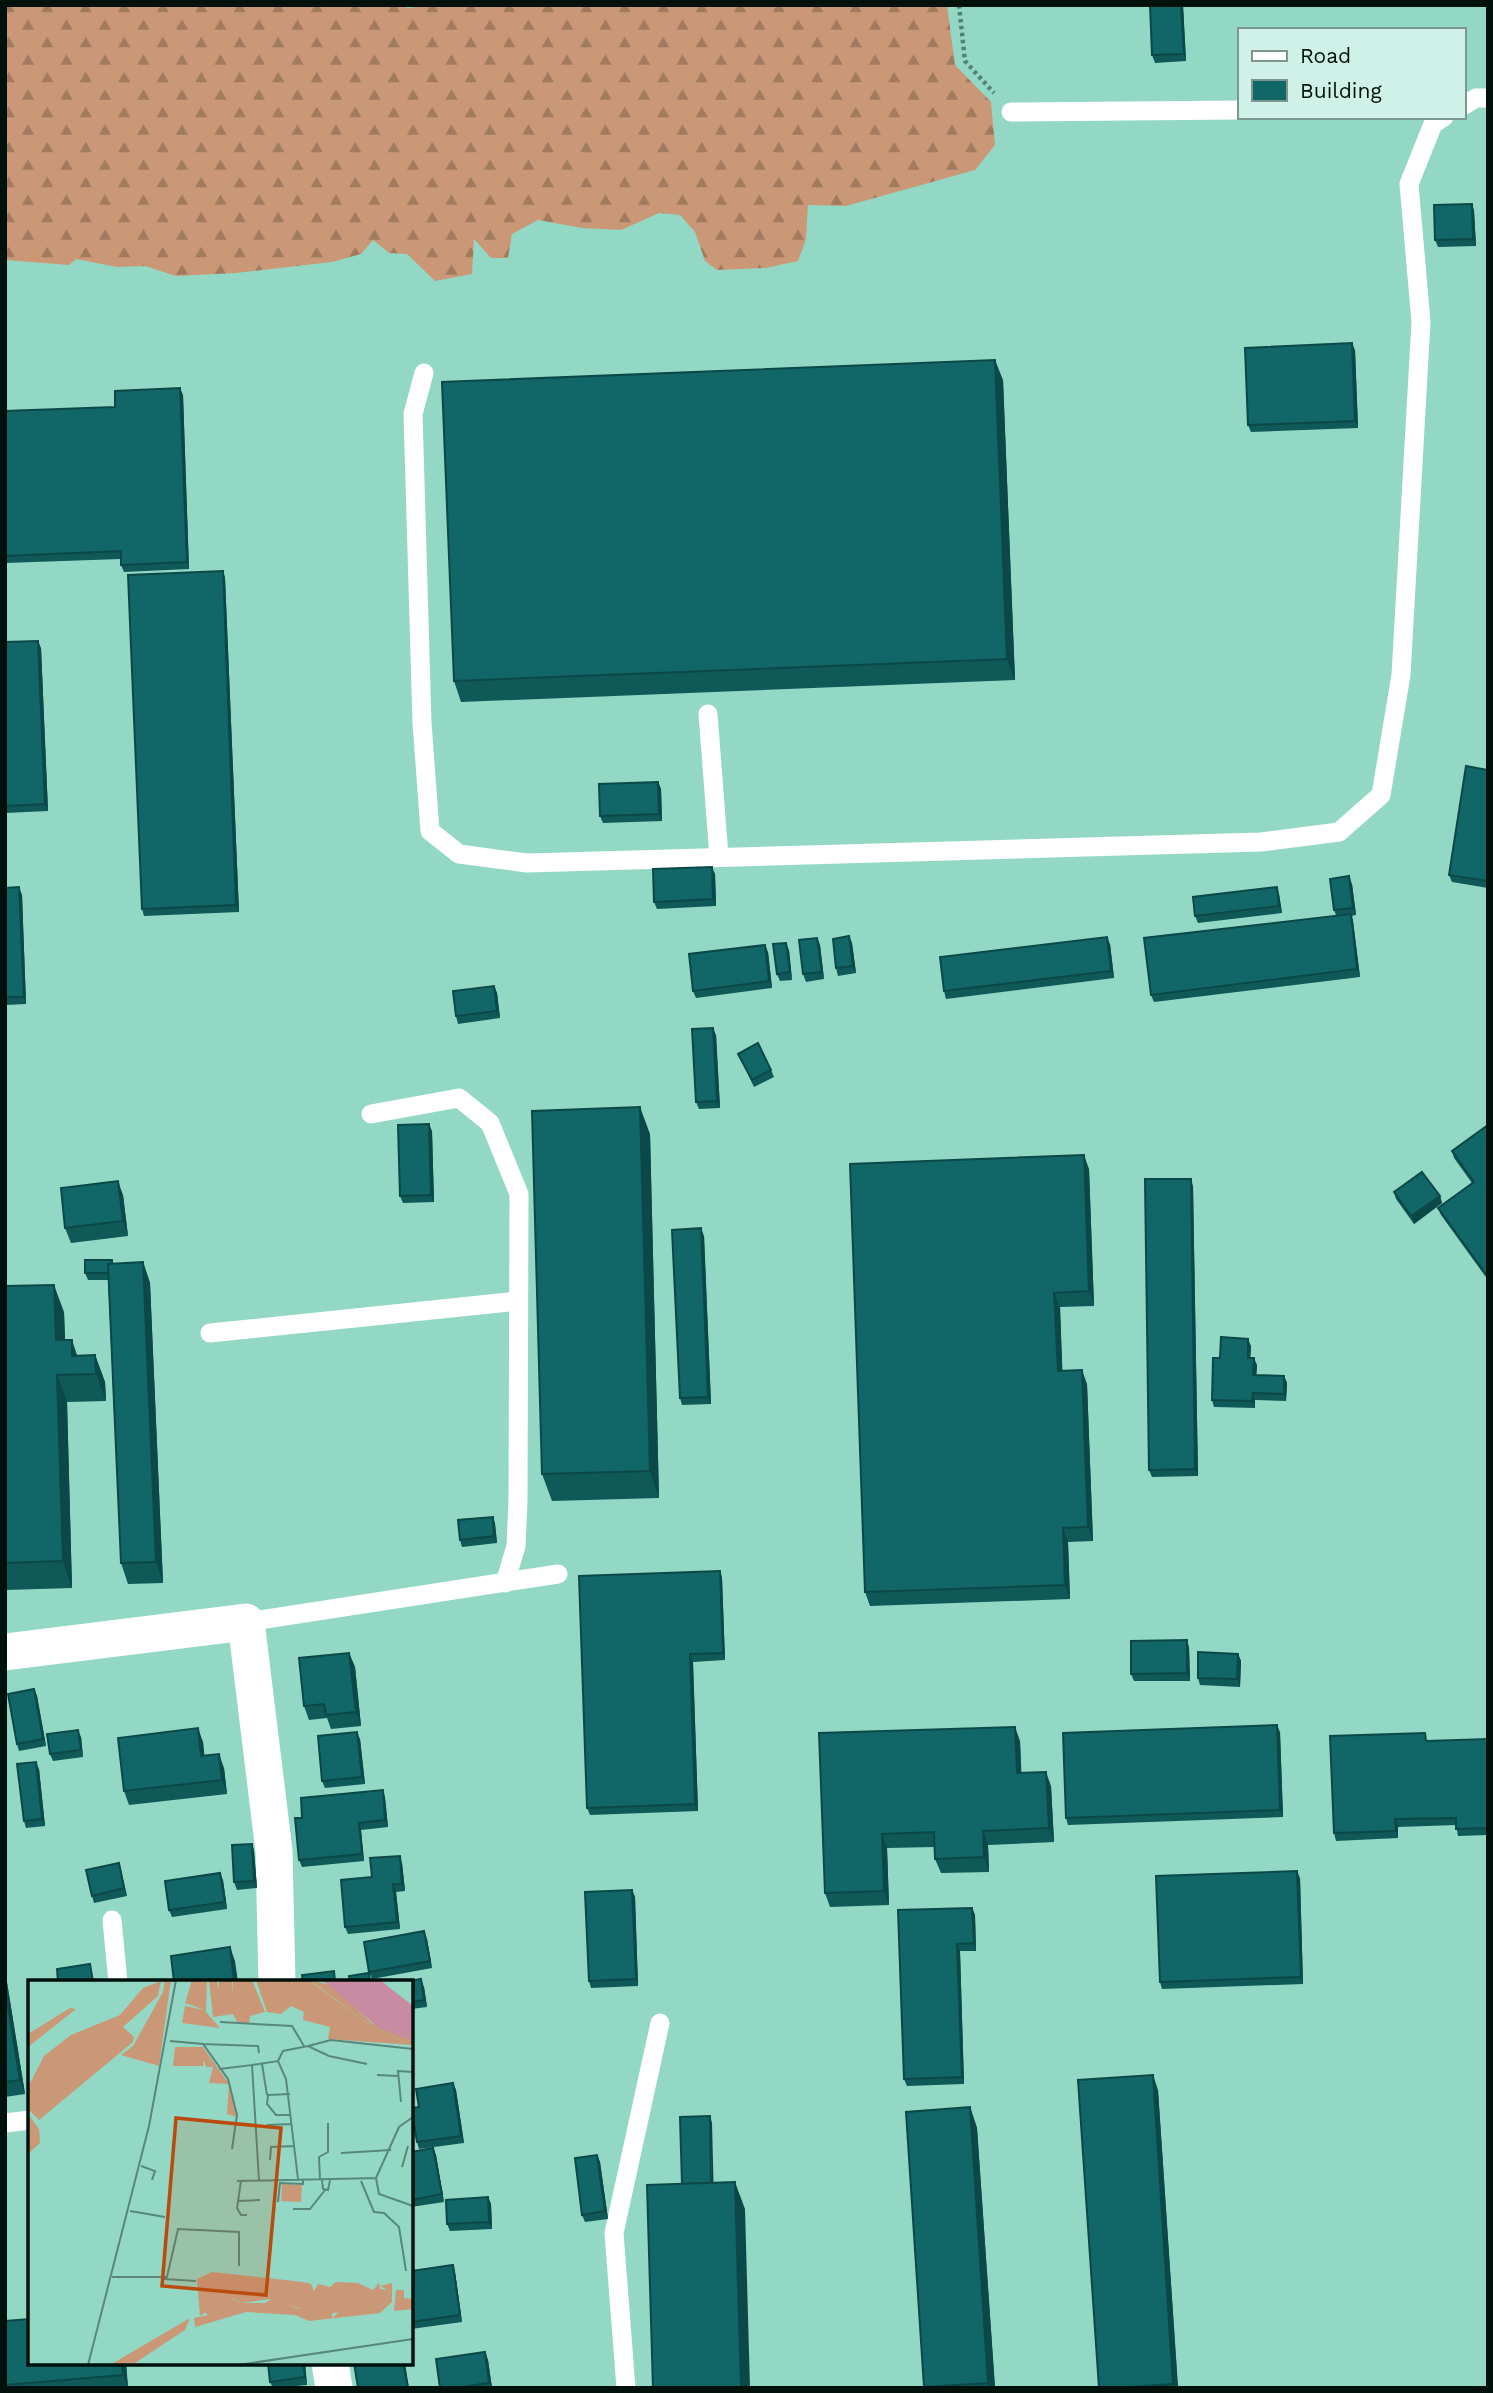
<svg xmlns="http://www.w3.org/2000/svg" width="1493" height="2393" font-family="'Work Sans',sans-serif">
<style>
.forest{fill:url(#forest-firs)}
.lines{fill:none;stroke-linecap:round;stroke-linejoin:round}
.path{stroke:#538174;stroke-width:4.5;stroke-dasharray:3.5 3.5;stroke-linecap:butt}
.lane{stroke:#fff;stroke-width:19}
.street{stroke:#fff;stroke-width:37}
.wall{fill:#0f5959}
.shaded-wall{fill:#0c4848}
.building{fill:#116767;stroke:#0c4848;stroke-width:2}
.inset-road{fill:none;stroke:#58887b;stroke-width:2}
.view{fill:#ba4b0c;fill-opacity:0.15;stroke:#ba4b0c;stroke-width:3.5}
.inset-edge{fill:none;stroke:#00110b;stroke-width:3.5}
</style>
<defs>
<pattern id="forest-firs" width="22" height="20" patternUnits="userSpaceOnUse" patternTransform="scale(1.75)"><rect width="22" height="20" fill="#ca9876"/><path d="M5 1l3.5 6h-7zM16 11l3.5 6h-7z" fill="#a27b5f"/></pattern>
</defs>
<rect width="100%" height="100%" fill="#93d8c5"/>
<!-- forest -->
<polygon class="forest" points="5,5 406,5 407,8 436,5 947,5 955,65 991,102 995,145 975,170 846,206 808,205 806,239 798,261 766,268 717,270 705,261 695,232 680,215 659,213 621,230 582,228 538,220 512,234 508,258 491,258 474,239 472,274 435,281 407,254 389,253 373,240 361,254 332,262 236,273 176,276 145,266 117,267 76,259 69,265 5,260"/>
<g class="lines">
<!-- path -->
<polyline class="path" points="959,5 965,61 994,93"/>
<!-- lane -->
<g class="lane">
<polyline points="1463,106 1476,98 1488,98"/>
<polyline points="1011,112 1239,110"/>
<polyline points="424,373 413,414 422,723 430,831 459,854 527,863 1261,842 1339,832 1381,795 1401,675 1421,322 1409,184 1433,124 1444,117"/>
<polyline points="708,714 719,857"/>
<polyline points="371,1114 459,1098 490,1123 519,1194 518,1501 516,1546 505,1583"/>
<polyline points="210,1333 518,1301"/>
<polyline points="246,1622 558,1574"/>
<polyline points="112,1920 118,1982"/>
<polyline points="5,2123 30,2120"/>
<polyline points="626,2388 614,2233 660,2023"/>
</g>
<!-- street -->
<g class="street">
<polyline points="5,1652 246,1622 274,1851 277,1982"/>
<polyline points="330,2363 334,2388"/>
</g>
</g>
<!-- wall -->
<g class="wall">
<polygon points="1150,5 1183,5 1186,61 1155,63 1152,55"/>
<polygon points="1472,204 1474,211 1476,246 1438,247 1435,240"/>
<polygon points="1355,350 1358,428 1251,432 1248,425"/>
<polygon points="1003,380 1015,680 461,702 454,681"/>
<polygon points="183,395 189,569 124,572 121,565 121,559 5,563 5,411 115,407"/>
<polygon points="223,571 225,578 239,912 144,916 142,909"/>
<polygon points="5,642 41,648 48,811 5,813"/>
<polygon points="1488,770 1488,888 1452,882 1449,875"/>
<polygon points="658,782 661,789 662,821 603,823 600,816"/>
<polygon points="715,874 716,906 657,909 654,902"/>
<polygon points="1352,884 1356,915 1351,916 1353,921 1360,977 1154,1002 1151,995 1336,915 1334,910"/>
<polygon points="5,888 22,895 26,1004 5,1005"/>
<polygon points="1279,894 1282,913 1198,923 1195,916"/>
<polygon points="849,936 852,943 856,973 838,976 836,968"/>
<polygon points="817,938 820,945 824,979 806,982 803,974"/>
<polygon points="1110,944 1114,978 946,999 944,991"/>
<polygon points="789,950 792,980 780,981 777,974"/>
<polygon points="768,952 772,988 696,998 693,991"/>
<polygon points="494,986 497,993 500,1018 458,1024 456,1016"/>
<polygon points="716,1035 720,1108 699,1109 696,1102"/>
<polygon points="738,1054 771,1070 774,1077 754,1087"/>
<polygon points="1488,1125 1488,1280 1441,1215 1438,1208 1472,1183 1454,1158 1452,1151"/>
<polygon points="432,1131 434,1202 403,1203 400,1196"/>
<polygon points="650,1134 659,1498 552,1501 542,1474"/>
<polygon points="1089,1169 1094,1306 1060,1307 1062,1370 1087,1384 1093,1541 1068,1542 1070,1599 870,1606 865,1592"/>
<polygon points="1193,1186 1198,1476 1152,1477 1149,1470"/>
<polygon points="1394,1192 1440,1196 1442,1203 1414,1224 1396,1199"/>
<polygon points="123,1195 128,1236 71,1243 65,1228"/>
<polygon points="704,1236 711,1404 682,1405 680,1398"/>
<polygon points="112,1260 113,1264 143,1262 150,1283 163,1583 128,1584 121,1563 108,1280 88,1280 85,1273"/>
<polygon points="5,1286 64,1312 65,1340 77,1355 95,1355 105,1382 106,1401 67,1402 72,1588 5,1590"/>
<polygon points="1251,1346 1250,1358 1257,1365 1256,1375 1284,1376 1287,1383 1286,1401 1255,1400 1255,1408 1214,1407 1212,1400 1220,1358"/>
<polygon points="493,1517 495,1524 497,1543 462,1547 460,1540"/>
<polygon points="720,1571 722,1578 725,1660 693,1662 698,1811 590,1815 587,1808"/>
<polygon points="1189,1647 1190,1681 1134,1681 1131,1674"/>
<polygon points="349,1653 355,1667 361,1726 331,1729 327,1718 309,1720 304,1706"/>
<polygon points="1238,1654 1241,1661 1240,1687 1200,1685 1198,1678"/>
<polygon points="34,1689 37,1696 46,1746 19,1751 17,1744"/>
<polygon points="1280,1732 1283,1817 1068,1825 1066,1818"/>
<polygon points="819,1733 1020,1741 1021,1773 1051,1786 1054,1842 988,1845 989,1872 941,1873 935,1859 935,1847 887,1848 889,1905 830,1907 825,1893"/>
<polygon points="81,1737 83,1757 53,1761 50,1754"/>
<polygon points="360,1739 365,1784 325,1788 322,1781"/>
<polygon points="1488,1739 1488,1835 1458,1836 1456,1825 1398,1827 1398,1838 1336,1841 1334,1833 1428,1741"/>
<polygon points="203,1742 204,1756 224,1768 227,1794 129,1805 124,1791"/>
<polygon points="39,1769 45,1826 26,1828 24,1821"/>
<polygon points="383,1790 385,1798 388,1827 361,1830 364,1861 302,1867 299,1860 302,1818"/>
<polygon points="252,1844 254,1851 257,1888 237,1890 234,1882"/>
<polygon points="119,1863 127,1896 94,1903 92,1896"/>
<polygon points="402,1863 405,1891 396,1892 400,1929 348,1934 345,1927 372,1877"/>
<polygon points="1300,1878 1303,1984 1162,1989 1160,1982"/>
<polygon points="223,1880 227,1909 172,1917 169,1910"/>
<polygon points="632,1890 635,1897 638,1986 591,1988 589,1981"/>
<polygon points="972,1908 975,1915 976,1951 960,1951 964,2084 907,2086 904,2079"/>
<polygon points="427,1939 432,1968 372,1979 369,1972"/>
<polygon points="5,1970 25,2094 5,2097"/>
<polygon points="411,1982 424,1987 427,2007 411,2009"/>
<polygon points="453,2083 456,2090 464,2143 419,2149 417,2142 419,2107"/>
<polygon points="1158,2090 1178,2388 1099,2388"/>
<polygon points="970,2107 977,2128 995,2388 925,2388 906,2112"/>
<polygon points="433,2148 436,2155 444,2202 411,2207 411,2152"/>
<polygon points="597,2155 600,2162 608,2219 585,2222 582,2215"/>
<polygon points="488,2197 491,2204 492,2229 450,2231 447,2224"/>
<polygon points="411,2271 455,2272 462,2322 411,2329"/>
<polygon points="5,2321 126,2363 128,2388 5,2388"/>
<polygon points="485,2352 488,2360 492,2388 440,2388"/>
<polygon points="220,2363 240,2363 221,2366"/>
<polygon points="305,2363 307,2385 273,2388 270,2382"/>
</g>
<!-- shaded-wall -->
<g class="shaded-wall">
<polygon points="1181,5 1183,5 1186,61 1184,54"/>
<polygon points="1472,204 1474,211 1476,246 1473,239"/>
<polygon points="1352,343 1355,350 1358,428 1355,421"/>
<polygon points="995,360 1003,380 1015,680 1007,659"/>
<polygon points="180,388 183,395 189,569 187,562"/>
<polygon points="223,571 225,578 239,912 236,905"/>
<polygon points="38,641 41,648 48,811 45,804"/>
<polygon points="658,782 661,789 662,821 659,814"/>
<polygon points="712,867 715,874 716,906 713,899"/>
<polygon points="1349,876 1352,884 1356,915 1353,908"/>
<polygon points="19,887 22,895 26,1004 24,997"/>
<polygon points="1277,887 1279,894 1282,913 1279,906"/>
<polygon points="1351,914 1353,921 1360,977 1357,969"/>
<polygon points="849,936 852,943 856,973 853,966"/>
<polygon points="1107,937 1110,944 1114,978 1111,971"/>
<polygon points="817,938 820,945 824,979 822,972"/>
<polygon points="786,943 789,950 792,980 790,972"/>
<polygon points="765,945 768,952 772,988 769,981"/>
<polygon points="494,986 497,993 500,1018 497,1011"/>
<polygon points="713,1028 716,1035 720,1108 717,1101"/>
<polygon points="640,1107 650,1134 659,1498 650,1471"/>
<polygon points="429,1124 432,1131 434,1202 431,1195"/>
<polygon points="1084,1155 1089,1169 1094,1306 1089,1291"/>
<polygon points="1191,1179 1193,1186 1198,1476 1195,1469"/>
<polygon points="118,1181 123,1195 128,1236 123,1221"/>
<polygon points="1440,1196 1442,1203 1414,1224 1411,1216"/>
<polygon points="701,1228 704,1236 711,1404 708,1397"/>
<polygon points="143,1262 150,1283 163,1583 156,1562"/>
<polygon points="54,1285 64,1312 66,1367 56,1340"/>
<polygon points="1054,1293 1060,1307 1063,1385 1058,1371"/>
<polygon points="1248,1339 1251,1346 1250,1365 1248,1358"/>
<polygon points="72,1340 81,1367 72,1356"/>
<polygon points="95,1355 105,1382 106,1401 96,1374"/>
<polygon points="1254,1358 1257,1365 1256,1382 1253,1375"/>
<polygon points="1082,1370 1087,1384 1093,1541 1088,1527"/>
<polygon points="57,1375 67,1402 72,1588 63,1561"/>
<polygon points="1284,1376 1287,1383 1286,1401 1284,1394"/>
<polygon points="1253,1393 1255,1400 1255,1408 1252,1401"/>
<polygon points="493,1517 495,1524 497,1543 494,1536"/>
<polygon points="1063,1528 1068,1542 1070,1599 1065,1585"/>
<polygon points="720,1571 722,1578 725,1660 723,1653"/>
<polygon points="1187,1640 1189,1647 1190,1681 1187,1673"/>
<polygon points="349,1653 355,1667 361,1726 356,1712"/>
<polygon points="690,1654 693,1662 698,1811 695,1804"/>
<polygon points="1238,1654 1241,1661 1240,1687 1237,1679"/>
<polygon points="34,1689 37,1696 46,1746 43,1739"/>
<polygon points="1277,1725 1280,1732 1283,1817 1280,1810"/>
<polygon points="1015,1727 1020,1741 1022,1787 1017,1773"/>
<polygon points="198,1728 203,1742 206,1770 201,1756"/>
<polygon points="78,1730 81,1737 83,1757 81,1750"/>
<polygon points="357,1732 360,1739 365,1784 362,1777"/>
<polygon points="219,1754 224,1768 227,1794 222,1780"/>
<polygon points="36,1762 39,1769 45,1826 42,1819"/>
<polygon points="1046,1772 1051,1786 1054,1842 1049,1828"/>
<polygon points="383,1790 385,1798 388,1827 385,1820"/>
<polygon points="1395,1819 1398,1827 1398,1838 1396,1831"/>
<polygon points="359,1823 361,1830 364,1861 362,1854"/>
<polygon points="983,1831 988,1845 989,1872 984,1857"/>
<polygon points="882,1834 887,1848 889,1905 884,1891"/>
<polygon points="252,1844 254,1851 257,1888 254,1881"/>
<polygon points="400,1856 402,1863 405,1891 402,1884"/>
<polygon points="119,1863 121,1870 127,1896 124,1888"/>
<polygon points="1297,1871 1300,1878 1303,1984 1301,1977"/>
<polygon points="220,1873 223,1880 227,1909 225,1902"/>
<polygon points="393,1884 396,1892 400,1929 397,1922"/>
<polygon points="632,1890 635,1897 638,1986 636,1979"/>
<polygon points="972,1908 975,1915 976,1951 974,1943"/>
<polygon points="424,1931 427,1939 432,1968 430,1961"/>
<polygon points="957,1944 960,1951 964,2084 962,2077"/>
<polygon points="230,1947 235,1961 238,1982 234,1982"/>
<polygon points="5,1970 25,2094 20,2080 5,1988"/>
<polygon points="421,1979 424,1987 427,2007 424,2000"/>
<polygon points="1153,2075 1158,2090 1178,2388 1175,2388 1173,2384"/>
<polygon points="453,2083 456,2090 464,2143 461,2136"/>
<polygon points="970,2107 977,2128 995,2388 990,2388 988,2383"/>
<polygon points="710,2116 712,2123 714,2201 712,2194"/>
<polygon points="433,2148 436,2155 444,2202 442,2194"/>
<polygon points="597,2155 600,2162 608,2219 605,2211"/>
<polygon points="735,2182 745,2209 750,2388 741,2388"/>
<polygon points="488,2197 491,2204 492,2229 489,2222"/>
<polygon points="453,2265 455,2272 462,2322 460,2315"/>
<polygon points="485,2352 488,2360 492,2388 489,2383"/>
<polygon points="122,2363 126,2363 128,2388 123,2375"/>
<polygon points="303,2363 305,2363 307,2385 305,2377"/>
<polygon points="403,2363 405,2363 409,2388 408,2388"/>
</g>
<!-- building -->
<g class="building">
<polygon points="1150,5 1181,5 1184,54 1152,55"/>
<polygon points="1472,204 1473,239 1435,240 1434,205"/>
<polygon points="1352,343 1355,421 1248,425 1245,348"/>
<polygon points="995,360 1007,659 454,681 442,382"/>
<polygon points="180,388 187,562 121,565 121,551 5,556 5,411 115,407 115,391"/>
<polygon points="223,571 236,905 142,909 128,575"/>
<polygon points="38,641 45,804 5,806 5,642"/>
<polygon points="1466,766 1488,770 1488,881 1449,875"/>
<polygon points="658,782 659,814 600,816 599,784"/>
<polygon points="712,867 713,899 654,902 653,869"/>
<polygon points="1349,876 1353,908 1334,910 1330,879"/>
<polygon points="19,887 24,997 5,997 5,888"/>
<polygon points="1277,887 1279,906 1195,916 1193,897"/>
<polygon points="1351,914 1357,969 1151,995 1144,938"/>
<polygon points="849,936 853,966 836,968 833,939"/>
<polygon points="1107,937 1111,971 944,991 940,957"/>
<polygon points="817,938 822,972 803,974 799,940"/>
<polygon points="786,943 790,972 777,974 773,944"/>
<polygon points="765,945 769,981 693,991 689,954"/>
<polygon points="494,986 497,1011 456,1016 453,991"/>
<polygon points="713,1028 717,1101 696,1102 692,1029"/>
<polygon points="758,1043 771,1070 752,1080 738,1054"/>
<polygon points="640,1107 650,1471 542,1474 532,1111"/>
<polygon points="429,1124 431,1195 400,1196 398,1125"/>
<polygon points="1488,1125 1488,1277 1438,1208 1474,1182 1452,1151"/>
<polygon points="1084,1155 1089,1291 1054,1293 1058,1371 1082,1370 1088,1527 1063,1528 1065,1585 865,1592 850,1164"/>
<polygon points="1422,1172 1440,1196 1411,1216 1394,1192"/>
<polygon points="1145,1179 1191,1179 1195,1469 1149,1470"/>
<polygon points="118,1181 123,1221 65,1228 61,1188"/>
<polygon points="701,1228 708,1397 680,1398 672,1230"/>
<polygon points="85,1260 112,1260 112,1264 108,1264 108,1273 85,1273"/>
<polygon points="143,1262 156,1562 121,1563 108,1264"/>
<polygon points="54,1285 56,1340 72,1340 72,1356 95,1355 96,1374 57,1375 63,1561 5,1563 5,1286"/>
<polygon points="1221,1337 1248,1339 1248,1358 1254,1358 1253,1375 1284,1376 1284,1394 1253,1393 1252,1401 1212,1400 1213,1358 1220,1358"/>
<polygon points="493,1517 494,1536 460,1540 458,1520"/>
<polygon points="720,1571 723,1653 690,1654 695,1804 587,1808 579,1576"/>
<polygon points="1187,1640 1187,1673 1131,1674 1131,1641"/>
<polygon points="1198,1652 1238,1654 1237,1679 1198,1678"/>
<polygon points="349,1653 356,1712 326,1715 324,1704 304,1706 299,1658"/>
<polygon points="34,1689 43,1739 17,1744 8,1694"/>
<polygon points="1277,1725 1280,1810 1066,1818 1063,1733"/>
<polygon points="1015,1727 1017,1773 1046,1772 1049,1828 983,1831 984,1857 935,1859 934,1832 882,1834 884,1891 825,1893 819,1733"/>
<polygon points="198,1728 201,1756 219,1754 222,1780 124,1791 118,1738"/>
<polygon points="78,1730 81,1750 50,1754 47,1734"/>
<polygon points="357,1732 362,1777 322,1781 318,1736"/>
<polygon points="1425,1733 1426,1741 1488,1739 1488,1828 1456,1829 1456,1818 1395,1819 1396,1831 1334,1833 1330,1736"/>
<polygon points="36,1762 42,1819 24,1821 17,1764"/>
<polygon points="383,1790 385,1820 359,1823 362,1854 299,1860 295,1818 302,1818 301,1798"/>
<polygon points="252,1844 254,1881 234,1882 232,1845"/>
<polygon points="400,1856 402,1884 393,1884 397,1922 345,1927 341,1880 372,1877 370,1858"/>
<polygon points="119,1863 124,1888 92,1896 86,1870"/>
<polygon points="1297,1871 1301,1977 1160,1982 1156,1876"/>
<polygon points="220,1873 225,1902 169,1910 165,1881"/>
<polygon points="632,1890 636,1979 589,1981 585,1892"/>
<polygon points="972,1908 974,1943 957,1944 962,2077 904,2079 898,1910"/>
<polygon points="424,1931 430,1961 369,1972 364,1942"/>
<polygon points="230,1947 234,1982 174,1982 171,1956"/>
<polygon points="90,1964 93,1982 58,1982 57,1969"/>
<polygon points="334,1971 335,1982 303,1982 302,1975"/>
<polygon points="369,1973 370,1982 350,1982 349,1976"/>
<polygon points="421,1979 424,2000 411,2002 411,1982 404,1982"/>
<polygon points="5,1988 20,2080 5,2082"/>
<polygon points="1153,2075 1173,2384 1116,2388 1099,2388 1078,2080"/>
<polygon points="453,2083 461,2136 417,2142 411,2108 419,2107 416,2089"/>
<polygon points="970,2107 988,2383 924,2387 906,2112"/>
<polygon points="710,2116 711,2183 682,2184 680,2117"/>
<polygon points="433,2148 442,2194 411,2200 411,2152"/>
<polygon points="597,2155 605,2211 582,2215 575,2158"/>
<polygon points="735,2182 741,2388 653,2388 647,2185"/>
<polygon points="488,2197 489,2222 447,2224 446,2200"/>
<polygon points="453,2265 460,2315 411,2322 411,2271"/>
<polygon points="30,2319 30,2363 122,2363 123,2375 5,2385 5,2321"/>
<polygon points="485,2352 489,2383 455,2388 440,2388 436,2359"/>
<polygon points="268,2363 303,2363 305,2377 270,2382"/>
<polygon points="354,2363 403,2363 408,2388 358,2388"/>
</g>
<!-- overview -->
<g transform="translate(28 1980)">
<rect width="385" height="385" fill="#93d8c5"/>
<path d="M137,0H143L131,86L93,75L105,66L135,12ZM175,67L202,105L209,137L199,134L201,104L181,103L185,87Z" fill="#ca9876"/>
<path d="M282,0L302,5L344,43L385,61V66L336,41ZM133,1L130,16L95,47L106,57L105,62L11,140L0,129V107L16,76L43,55L92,35L115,8ZM42,28L48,29L0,67V54ZM0,134L11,149L12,163L0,174ZM184,292L275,302L283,304L286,311L290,304L302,307L308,302L330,303L345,310L351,303L352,309L362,310L358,323L342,330L305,333L303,338L241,319L214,323L204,318L210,312L195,311L191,323L172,336L169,299ZM162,338L157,350L104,385H82Z" fill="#ca9876"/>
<path d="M164,0L179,2L178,32L192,48L154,43L157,26L177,30L157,23ZM181,0L189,2L190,9L191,2L204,0L205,15V0H224L237,32L222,36L221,44L209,42L205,34L185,37ZM228,0H281L336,41L383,65L300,59L302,47L275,40L276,32L263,26L253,34L239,32ZM147,67H175L185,87H178L176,80L175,86H145ZM254,204L274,205L273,222L253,221ZM364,303V322L352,333L281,341L267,335L218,332L167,347L166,338L180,335L175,330L191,323L194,311L210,312L204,319L214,323H237L245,318L268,328L303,334L304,338L312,331L342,330L358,323L362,311L352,306ZM368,310H376V318L385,319V329L366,331Z" fill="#ca9876"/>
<path d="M294,0H352L385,26V61L351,48Z" fill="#c98ba2"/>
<path class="inset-road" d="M192,42L264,46L276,66M142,61L175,64L200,99L209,135L204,169M175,64L230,66L231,73M280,66L303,60L385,69M250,81L255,71L280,66L301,76L339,84M234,84L239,115M224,85L250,81L258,99L270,199M191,89L224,85L231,200M349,95L370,96M262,114L240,115L239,124L248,135H263M373,122L370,91L385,92M239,145L264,144M313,173L363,170M242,180L243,167L266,166M113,186L127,191L124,200M374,187L380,166M348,198L351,214L385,226M292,200L291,177L300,172V143M294,200L295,209L300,210L302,200M209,201L348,198L371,147L385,137M213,201L209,228L213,235H219M333,201L346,232L356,233L371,247L378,291M210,221L232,220M250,222L252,203L275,204V199M265,229H282L297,210M102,231L137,237M84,297H139L150,249L211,252V286M136,299L168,301M60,385L121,146L148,0M210,385L385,359"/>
<path class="view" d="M148,138L253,148L238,315L134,306Z"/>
<rect width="385" height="385" class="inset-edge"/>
</g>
<!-- border -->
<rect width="1493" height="2393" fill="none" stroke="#00110b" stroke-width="14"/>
<!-- legend -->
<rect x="1238" y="28" width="228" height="91" fill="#cff1e7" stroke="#7c978f" stroke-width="2"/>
<rect x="1252" y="51" width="35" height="10" fill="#ffffff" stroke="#7c978f" stroke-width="2"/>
<text x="1300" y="63" font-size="21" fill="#00110b">Road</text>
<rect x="1252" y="80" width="35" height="21" fill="#116767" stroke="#7c978f" stroke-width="2"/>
<text x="1300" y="98" font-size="21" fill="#00110b">Building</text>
</svg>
